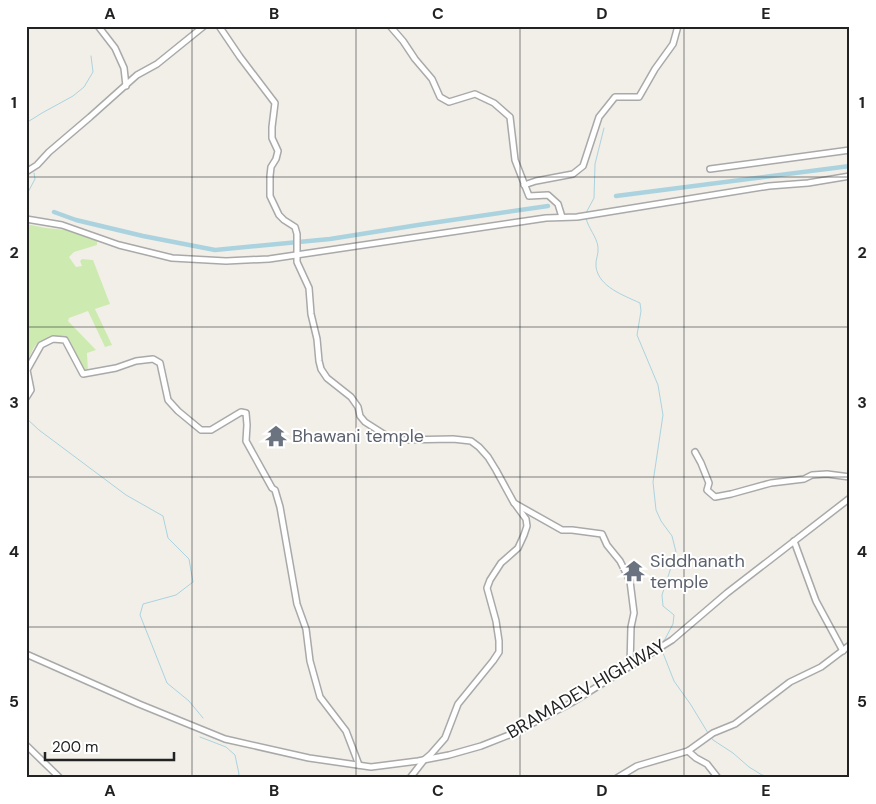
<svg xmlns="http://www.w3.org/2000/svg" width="876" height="804" font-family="'DM Sans',sans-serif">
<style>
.grass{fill:#cdebb0}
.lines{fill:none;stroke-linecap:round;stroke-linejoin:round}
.stream{stroke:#aad3df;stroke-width:1}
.canal{stroke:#aad3df;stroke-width:4.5}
.minor-casing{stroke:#a9a9a9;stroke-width:8}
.minor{stroke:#fff;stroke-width:5}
.grid{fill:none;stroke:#222;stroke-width:1;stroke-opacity:0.55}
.labels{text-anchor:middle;stroke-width:4;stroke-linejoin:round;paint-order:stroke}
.worship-label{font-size:18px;fill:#5b616d;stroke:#fff;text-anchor:start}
.street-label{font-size:18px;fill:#222;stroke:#fff}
.neatline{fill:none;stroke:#222;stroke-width:2}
.grid-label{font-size:16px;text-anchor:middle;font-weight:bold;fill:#222}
</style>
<rect width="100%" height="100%" fill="#f2efe9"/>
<!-- grass -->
<path class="grass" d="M26,224L46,228L67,230L97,240V245L74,252L69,257L76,267L82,266L80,261L82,259L93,260L110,304L95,309L112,345L105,347L88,311L69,318L68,321L96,350L87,353L88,372H83L66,339C57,338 41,338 35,346C31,351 29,360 26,365Z"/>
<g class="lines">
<!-- stream -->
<g class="stream">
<polyline points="26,123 42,113 73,96 84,87 93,72 91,56"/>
<polyline points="26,159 29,165"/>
<polyline points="26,196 35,179 34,173"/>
<polyline points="586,214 586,213 594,198 595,164 604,128"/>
<path d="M586,218C588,228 597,237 598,247C599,254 595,260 596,267C599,287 623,295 640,303L641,311L637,335L658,385L663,415L653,482L656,510L661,521L672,536L676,552L662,595L663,606L674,615L673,624L664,641"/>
<polyline points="26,418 39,430 126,495 163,516 168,538 189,559 193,582 176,595 143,604 140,615 167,683 189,701 203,718"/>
<polyline points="663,653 674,681 691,705 708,733"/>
<polyline points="710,736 713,740 733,753 749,767 762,775 776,778"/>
<polyline points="200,737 226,747 235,755 239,774 237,778"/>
</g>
<!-- canal -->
<g class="canal">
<polyline points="616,196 850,166"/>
<polyline points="54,212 76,220 143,236 215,250 330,239 418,225 548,206"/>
</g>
<!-- minor casing -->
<g class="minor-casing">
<g id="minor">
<polyline points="98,26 115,48 124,68 126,86"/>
<polyline points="219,26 240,57 275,103 272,127 272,138 278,151 276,159 271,167 270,176 270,196 279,215 284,220 295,227 297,234 297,262 309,288 311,314 317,339 319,361 321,369 327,378 351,397 358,407 360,416 365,422 387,436 401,440 453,439 471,441 479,447 488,457 496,470 514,503 562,530 572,530 602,534 607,545 620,561 630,581 634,613 631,627 630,666"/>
<polyline points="390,26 403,41 415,59 432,79 440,97 449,102 475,94 494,103 510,117 515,160 529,196 548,195 558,204 562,217"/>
<polyline points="710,169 850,150"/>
<polyline points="26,172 37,165 49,152 90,117 137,75 157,64 204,26"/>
<polyline points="524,185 536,181 573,174 583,166 599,117 615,97 639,97 655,69 673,44 678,26"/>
<polyline points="26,219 62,225 119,245 172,258 226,261 269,259 546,218 577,217 769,186 808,183 850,176"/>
<polyline points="26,398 31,390 27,370 41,345 53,339 65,340 83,374 116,368 136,361 153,359 160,363 168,400 178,411 201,430 211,430 241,412 246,413 247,425 246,441 272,488 275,490 280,507 297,604 306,629 310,661 320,697 346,731 359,765"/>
<polyline points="695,452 701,463 709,483 707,490 715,497 731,494 771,483 804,479 812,475 827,474 850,477"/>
<polyline points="794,541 816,601 843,651"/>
<polyline points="26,654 139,704 225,739 309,758 371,767 418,761 449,755 481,746 514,733 571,703 672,640 727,593 850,498"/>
<polyline points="26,745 60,778"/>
<polyline points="688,751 696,758 707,764 718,778"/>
<polyline points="410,778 424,760 431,754 445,738 458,704 493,661 499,652 499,641 496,621 487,588 490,580 501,563 518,548 524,535 527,526 526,519 515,504"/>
<polyline points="617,778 637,766 688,751 713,733 735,724 790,682 821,667 850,645"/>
</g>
</g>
<!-- minor -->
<use href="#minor" class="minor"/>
</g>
<!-- grid -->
<path class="grid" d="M192,26V778M356,26V778M520,26V778M684,26V778M26,177H850M26,327H850M26,477H850M26,627H850"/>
<!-- icons -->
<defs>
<g id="temple-bare" transform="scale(1.725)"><path d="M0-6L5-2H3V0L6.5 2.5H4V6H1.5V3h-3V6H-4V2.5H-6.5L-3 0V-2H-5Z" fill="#6b7280" stroke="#fff" stroke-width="2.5" paint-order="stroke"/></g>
</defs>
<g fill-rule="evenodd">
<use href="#temple-bare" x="276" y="436"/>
<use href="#temple-bare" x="634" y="571"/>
</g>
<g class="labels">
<!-- worship labels -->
<g class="worship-label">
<text x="292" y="442">Bhawani temple</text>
<text x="650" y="567">Siddhanath<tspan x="650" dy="21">temple</tspan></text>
</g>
<!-- street labels -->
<g class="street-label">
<text transform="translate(586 689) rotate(-30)" y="6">BRAMADEV HIGHWAY</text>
</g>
</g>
<!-- border -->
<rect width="876" height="804" fill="none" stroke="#ffffff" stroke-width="55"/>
<!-- scale -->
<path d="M45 752v8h129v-8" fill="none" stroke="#222222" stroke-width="2.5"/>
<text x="52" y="752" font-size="15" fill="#222222" stroke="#ffffff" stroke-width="4" paint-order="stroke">200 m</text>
<rect x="28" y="28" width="820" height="748" class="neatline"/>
<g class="grid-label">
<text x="110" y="19">A</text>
<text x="274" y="19">B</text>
<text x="438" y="19">C</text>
<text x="602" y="19">D</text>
<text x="766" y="19">E</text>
<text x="14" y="108">1</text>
<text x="862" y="108">1</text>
<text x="14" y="258">2</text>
<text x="862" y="258">2</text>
<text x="14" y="408">3</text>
<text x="862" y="408">3</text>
<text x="14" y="557">4</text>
<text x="862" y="557">4</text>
<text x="14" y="707">5</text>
<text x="862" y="707">5</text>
<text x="110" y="796">A</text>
<text x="274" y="796">B</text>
<text x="438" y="796">C</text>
<text x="602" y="796">D</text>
<text x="766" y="796">E</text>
</g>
</svg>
